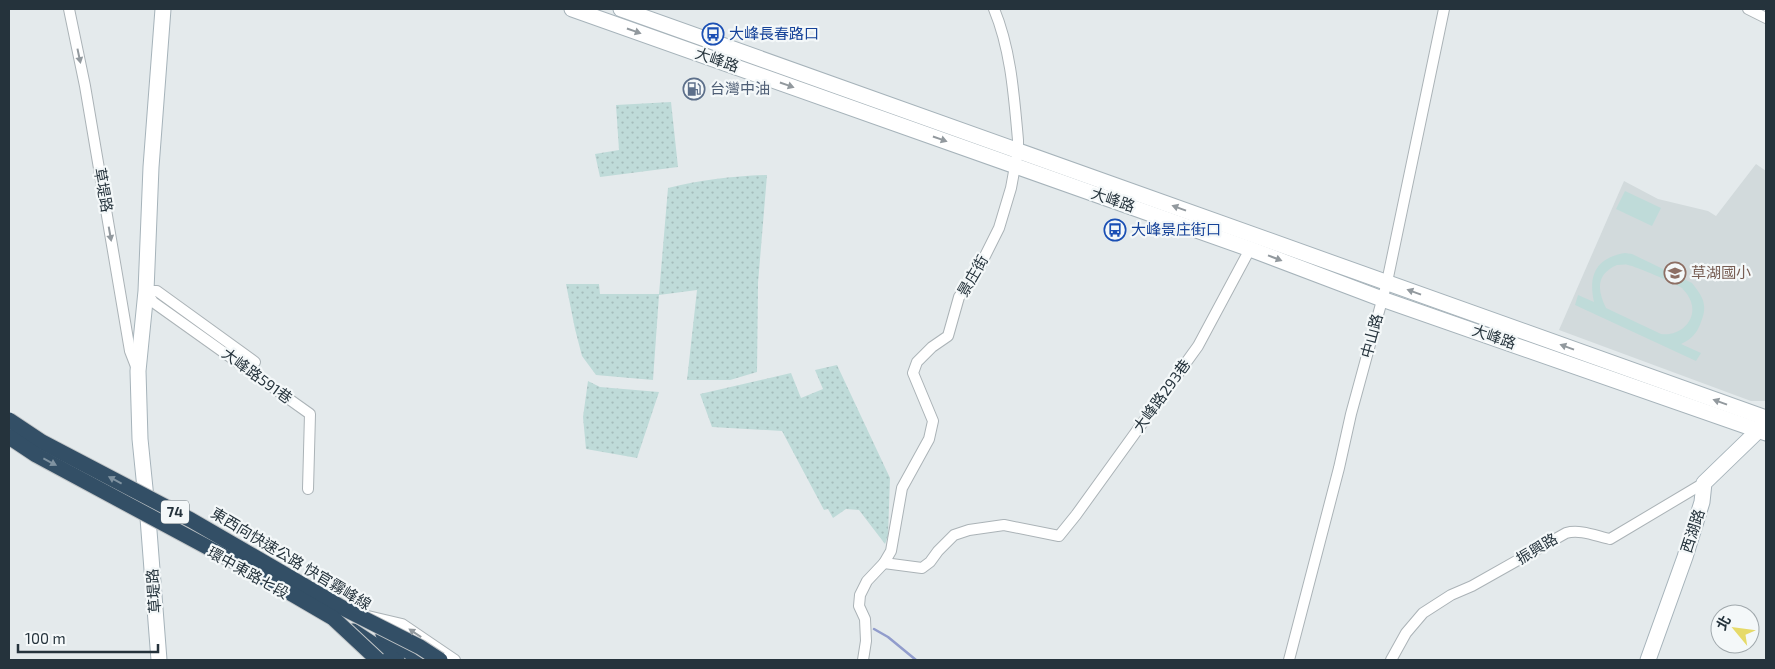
<svg xmlns="http://www.w3.org/2000/svg" width="1775" height="669" font-family="'Exo 2','Noto Sans TC',sans-serif">
<style>
.built{fill:#d2dadc}
.garden{fill:url(#garden-dots)}
.pitch{fill:#bfdbd9;fill-rule:evenodd}
.lines{fill:none;stroke-linecap:round;stroke-linejoin:round}
.stream{stroke:#919ccc;stroke-width:2.5}
.street-casing{stroke:#abb3b7;stroke-width:12}
.secondary-casing{stroke:#a6b3ba;stroke-width:17}
.highway-casing{stroke:#c2c6c8;stroke-width:17}
.street{stroke:#fff;stroke-width:10}
.secondary{stroke:#fff;stroke-width:15}
.highway{stroke:#334f66;stroke-width:15}
.highway-bridge-casing{stroke:#c2c6c8;stroke-width:17;stroke-linecap:butt}
.highway-bridge{stroke:#334f66;stroke-width:15}
.oneway{fill:#92999e}
.oneway2{fill:#8093a1}
.labels{text-anchor:middle;stroke-width:4.5;stroke-linejoin:round;paint-order:stroke}
.shield{fill:#f4f8f9;stroke:#636e75;stroke-width:1}
.shield-label{font-size:14px;font-weight:bold;fill:#25333c}
.transit-label{font-size:15px;fill:#164399;stroke:#f4f8f9;text-anchor:start}
.street-label{font-size:15px;fill:#25333c;stroke:#f4f8f9}
.service-label{font-size:15px;fill:#4e5e75;stroke:#f4f8f9;text-anchor:start}
.education-label{font-size:15px;fill:#785e54;stroke:#f4f8f9;text-anchor:start}
</style>
<defs>
<pattern id="garden-dots" width="8" height="8" patternUnits="userSpaceOnUse" patternTransform="scale(1.25)"><rect width="8" height="8" fill="#bfdbd9"/><path d="M2 2h.1M6 6h.1" fill="none" stroke="#a4bcbb" stroke-width="1.8" stroke-linecap="round"/></pattern>
</defs>
<rect width="100%" height="100%" fill="#e4eaec"/>
<!-- built -->
<polygon class="built" points="1756,164 1766,171 1766,401 1751,401 1559,330 1624,181 1658,199 1708,211 1716,216"/>
<!-- garden -->
<g class="garden">
<polygon points="671,102 678,167 600,177 595,154 619,150 616,105"/>
<path d="M767,175L758,283L757,372L730,380H687L697,290L659,295L653,380L596,375L582,356L575,329L566,284H599L600,294H659L668,188C700,180 734,176 767,175Z"/>
<polygon points="837,365 890,478 888,536 885,544 859,510 846,509 833,518 828,509 824,510 782,431 712,427 700,394 791,373 801,398 823,389 815,370"/>
<polygon points="588,381 600,387 659,392 637,458 586,449 583,417"/>
</g>
<!-- pitch -->
<g class="pitch">
<polygon points="1625,191 1661,208 1652,226 1616,209"/>
<path d="M1625,253L1632,254L1692,283C1703,297 1708,305 1701,322C1697,333 1692,339 1681,344L1701,353L1696,361L1575,305L1578,295L1594,302C1588,275 1596,258 1625,253ZM1617,265C1621,265 1625,264 1628,265C1635,266 1677,284 1682,288C1682,288 1687,294 1687,294C1702,315 1683,337 1661,334L1606,308C1597,290 1596,274 1617,265Z"/>
</g>
<g class="lines">
<!-- stream -->
<polyline class="stream" points="874,629 888,637 916,660"/>
<!-- street casing -->
<g class="street-casing">
<g id="street">
<polyline points="69,9 85,86 130,351 137,369"/>
<polyline points="1748,9 1766,18"/>
<polyline points="146,291 153,302 310,414 308,489"/>
<polyline points="146,291 157,291 255,362"/>
<polyline points="884,563 922,568 930,562 938,551 954,535 969,530 1004,525 1059,536 1076,515 1198,346 1250,249"/>
<polyline points="368,616 402,624 455,660"/>
<path d="M863,660L866,641L865,619L859,606L860,595L867,581L884,563L891,551L902,488L929,439L933,421L913,373L917,362L932,347L948,336L959,297L978,270L999,228L1011,188L1018,150V140C1014,96 1011,50 994,9"/>
<polyline points="1289,660 1339,468 1351,414 1387,282 1444,9"/>
<path d="M1391,660L1406,633L1423,613L1451,595L1472,586L1566,533C1580,529 1596,536 1610,539L1704,483"/>
</g>
</g>
<!-- secondary casing -->
<g class="secondary-casing">
<g id="secondary">
<polyline points="572,9 1250,249 1382,299 1766,433"/>
<polyline points="621,9 1766,418"/>
<polyline points="159,660 148,518 140,439 138,371 146,291 151,167 163,9"/>
<polyline points="1648,660 1685,557 1702,502 1704,483 1765,424"/>
</g>
</g>
<!-- highway casing -->
<g class="highway-casing">
<g id="highway">
<polyline points="353,631 397,660"/>
<polyline points="383,634 421,660"/>
</g>
</g>
<!-- street -->
<use href="#street" class="street"/>
<!-- secondary -->
<use href="#secondary" class="secondary"/>
<!-- highway -->
<use href="#highway" class="highway"/>
<!-- highway-bridge casing -->
<g class="highway-bridge-casing">
<g id="highway-bridge">
<polyline points="9,420 42,442 191,520 341,607 420,647 440,660"/>
<polyline points="9,437 36,455 261,576 333,618 378,660"/>
</g>
</g>
<!-- highway-bridge -->
<use href="#highway-bridge" class="highway-bridge"/>
</g>
<!-- one-way arrows -->
<defs><path id="oneway-solid" d="M-6-.8H1V-3.2L6.5 0L1 3.2V.8H-6Z" transform="scale(1.25)"/></defs>
<g class="oneway">
<use href="#oneway-solid" transform="translate(634 31) rotate(19)"/>
<use href="#oneway-solid" transform="translate(79 56) rotate(78)"/>
<use href="#oneway-solid" transform="translate(787 85) rotate(19)"/>
<use href="#oneway-solid" transform="translate(940 139) rotate(19)"/>
<use href="#oneway-solid" transform="translate(1179 208) rotate(-160)"/>
<use href="#oneway-solid" transform="translate(110 234) rotate(80)"/>
<use href="#oneway-solid" transform="translate(1275 258) rotate(21)"/>
<use href="#oneway-solid" transform="translate(1414 292) rotate(-160)"/>
<use href="#oneway-solid" transform="translate(1567 347) rotate(-160)"/>
<use href="#oneway-solid" transform="translate(1720 402) rotate(-160)"/>
<use href="#oneway-solid" transform="translate(415 633) rotate(-146)"/>
</g>
<g class="oneway2">
<use href="#oneway-solid" transform="translate(50 462) rotate(28)"/>
<use href="#oneway-solid" transform="translate(115 480) rotate(-152)"/>
</g>
<!-- icons -->
<defs>
<g id="bus-ring" transform="scale(1.125)"><circle r="9.5" fill="#f4f8f9" stroke="#1a4fb4" stroke-width="1.5"/><path d="M-5-6H5V4H4V6H2V4H-2V6H-4V4H-5ZM-3.5-4V0h7V-4ZM-3.5 1.2v1.5H-2V1.2ZM2 1.2v1.5H3.5V1.2Z" fill="#1a4fb4"/></g>
<g id="fuel-ring" transform="scale(1.125)"><circle r="9.5" fill="#f4f8f9" stroke="#5c6f8a" stroke-width="1.5"/><path d="M-5.5-6h7V0h2V4h1.3V-2.5L3-4.5l.8-.8L6-3V5H2.5V1h-1V6h-7ZM-4.2-4.7v3.2H.2V-4.7Z" fill="#5c6f8a"/></g>
<g id="school-ring" transform="scale(1.125)"><circle r="9.5" fill="#f4f8f9" stroke="#8d6e63" stroke-width="1.5"/><path d="M0-5L7-2L0 1L-7-2ZM-4 1L0 2.5L4 1V4Q0 6-4 4Z" fill="#8d6e63"/></g>
</defs>
<g fill-rule="evenodd">
<use href="#bus-ring" x="713" y="34"/>
<use href="#fuel-ring" x="694" y="89"/>
<use href="#bus-ring" x="1115" y="230"/>
<use href="#school-ring" x="1675" y="273"/>
</g>
<g class="labels">
<!-- shield labels -->
<rect class="shield" x="161" y="500.5" width="28" height="23" rx="4"/>
<g class="shield-label">
<text x="175" y="517">74</text>
</g>
<!-- transit labels -->
<g class="transit-label">
<text x="729" y="39">大峰長春路口</text>
<text x="1131" y="235">大峰景庄街口</text>
</g>
<!-- street labels -->
<g class="street-label">
<text transform="translate(717 60) rotate(19)" y="5">大峰路</text>
<text transform="translate(103 190) rotate(80)" y="5">草堤路</text>
<text transform="translate(1113 200) rotate(19)" y="5">大峰路</text>
<text transform="translate(973 276) rotate(-60)" y="5">景庄街</text>
<text transform="translate(1372 336) rotate(-75)" y="5">中山路</text>
<text transform="translate(1494 337) rotate(19)" y="5">大峰路</text>
<text transform="translate(257 376) rotate(36)" y="5">大峰路591巷</text>
<text transform="translate(1162 396) rotate(-54)" y="5">大峰路293巷</text>
<text transform="translate(1693 531) rotate(-72)" y="5">西湖路</text>
<text transform="translate(1537 549) rotate(-31)" y="5">振興路</text>
<text transform="translate(291 559) rotate(31)" y="5">東西向快速公路 快官霧峰線</text>
<text transform="translate(248 573) rotate(29)" y="5">環中東路七段</text>
<text transform="translate(154 591) rotate(-94)" y="5">草堤路</text>
</g>
<!-- service labels -->
<g class="service-label">
<text x="710" y="94">台灣中油</text>
</g>
<!-- education labels -->
<g class="education-label">
<text x="1691" y="278">草湖國小</text>
</g>
</g>
<!-- border -->
<rect width="1775" height="669" fill="none" stroke="#25333c" stroke-width="20"/>
<!-- north arrow -->
<g transform="translate(1735 629) rotate(299)"><circle r="24" fill="#f4f8f9" stroke="#a1a9ad"/>
<path d="M0-4L9 19L0 12L-9 19Z" fill="#e6da69"/>
<text y="-8" font-size="14" font-weight="bold" text-anchor="middle" fill="#25333c">北</text>
</g>
<!-- scale -->
<path d="M18 644v8h140v-8" fill="none" stroke="#25333c" stroke-width="2.5"/>
<text x="25" y="644" font-size="15" fill="#25333c" stroke="#f4f8f9" stroke-width="4" paint-order="stroke">100 m</text>
</svg>
